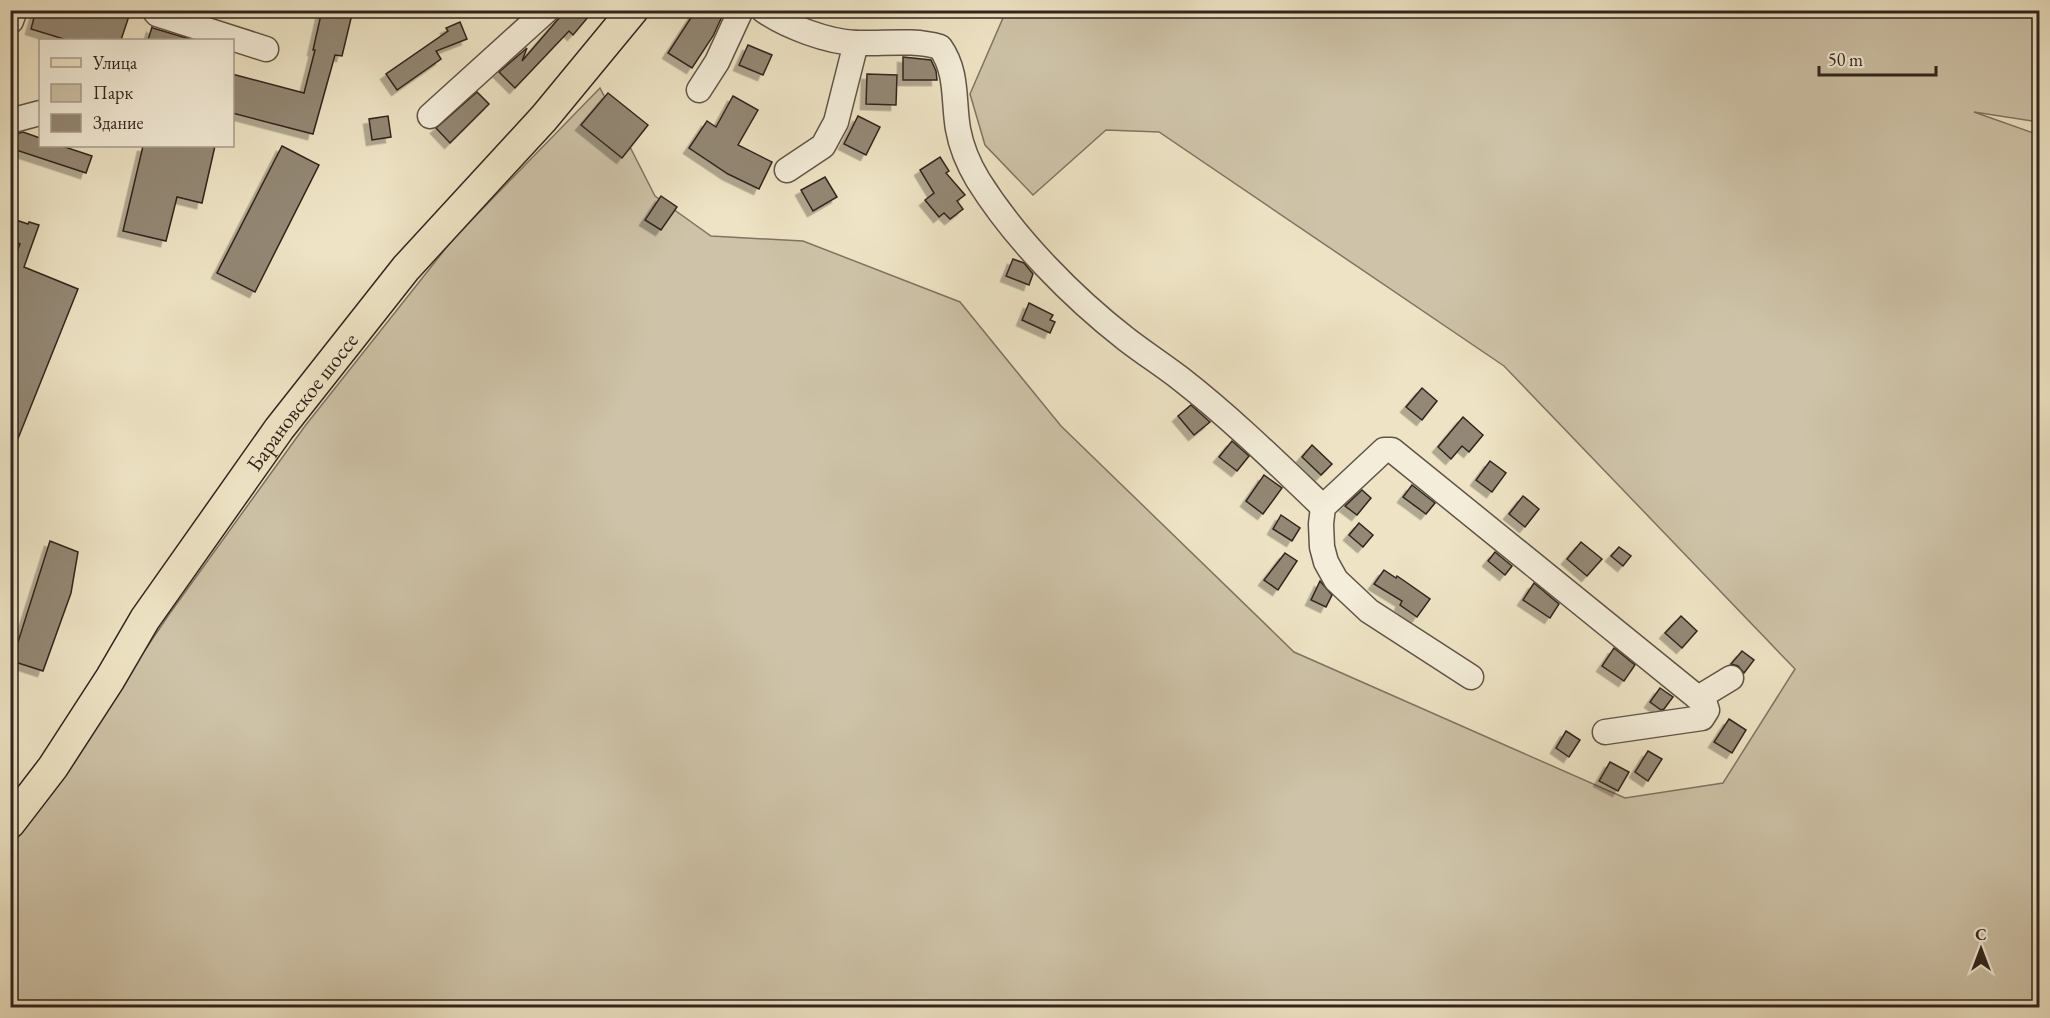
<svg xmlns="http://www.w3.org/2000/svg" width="2050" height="1018" font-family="'EB Garamond',serif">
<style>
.green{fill:#cec3a8;stroke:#807462;stroke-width:1.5}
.building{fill:#938874;stroke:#31241d;stroke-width:1.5;filter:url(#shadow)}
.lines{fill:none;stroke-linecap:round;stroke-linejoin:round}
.minor-casing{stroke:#605447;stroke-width:27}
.major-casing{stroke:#31241d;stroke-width:33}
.minor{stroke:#f4edd9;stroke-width:24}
.major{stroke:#eee4c5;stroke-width:30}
.labels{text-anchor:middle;stroke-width:4.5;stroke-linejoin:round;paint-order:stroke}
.street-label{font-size:22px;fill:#31241d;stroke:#f4edd9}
</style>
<defs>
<filter id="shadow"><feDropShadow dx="-5.5" dy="5.5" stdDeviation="0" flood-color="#0004"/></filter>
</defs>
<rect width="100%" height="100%" fill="#eee4c5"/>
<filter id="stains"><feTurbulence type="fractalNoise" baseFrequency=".00333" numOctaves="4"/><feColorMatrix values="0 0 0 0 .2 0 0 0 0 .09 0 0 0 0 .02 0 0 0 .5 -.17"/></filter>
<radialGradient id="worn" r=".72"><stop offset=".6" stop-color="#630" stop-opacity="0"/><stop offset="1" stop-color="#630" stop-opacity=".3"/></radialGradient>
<!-- green -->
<polygon class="green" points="1006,11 2039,11 2039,122 1974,112 2039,135 2039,1007 11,1008 11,848 170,613 305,426 454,238 600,88 655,196 711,236 803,241 960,302 1061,426 1294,652 1625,798 1723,783 1795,669 1504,366 1159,132 1106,130 1033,195 985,145 970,94"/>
<!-- building -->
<g class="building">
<polygon points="36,10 131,10 121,40 67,40 31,29"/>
<polygon points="322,10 353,10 342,56 335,55 313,134 232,113 232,74 304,93 315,50 313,50"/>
<polygon points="566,10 594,10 573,35 569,31 515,88 499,72 527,48 522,61"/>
<polygon points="696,10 725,10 713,36 692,68 668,53"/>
<polygon points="460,22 467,39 436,51 441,59 397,90 386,74 448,31 446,28"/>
<polygon points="152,27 153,28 193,40 148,40"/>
<polygon points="748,45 772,55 763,75 739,65"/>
<polygon points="903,57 931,60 936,71 937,80 903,80"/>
<polygon points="867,74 897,75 896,105 866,104"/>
<polygon points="477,92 489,104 450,143 436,128"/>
<polygon points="608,93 648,125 622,158 581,125"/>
<polygon points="733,96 758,110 738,145 772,162 759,189 728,174 689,148 707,121 716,127"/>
<polygon points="388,116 391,137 372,140 369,119"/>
<polygon points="858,116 880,127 866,155 844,144"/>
<polygon points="23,132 40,138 40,146 62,146 92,156 86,173 10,148 12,135"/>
<polygon points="143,146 215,146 202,203 177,197 166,241 123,231"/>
<polygon points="282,146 319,165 255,292 217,273"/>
<polygon points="940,157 949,171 946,173 965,195 957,201 963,209 950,219 944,213 939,217 925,200 934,193 920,170"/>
<polygon points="825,177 837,197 813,211 801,190"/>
<polygon points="661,196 677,207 661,230 645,220"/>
<polygon points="10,218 28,224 29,222 39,225 24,267 78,289 11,456 10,268 20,244 10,240"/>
<polygon points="1013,259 1024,263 1033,274 1029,285 1006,276"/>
<polygon points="1029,303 1053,315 1050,320 1055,322 1050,333 1022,320"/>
<polygon points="1422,388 1437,401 1422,420 1406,407"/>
<polygon points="1191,405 1210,422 1194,435 1178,416"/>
<polygon points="1463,417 1483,435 1469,452 1462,446 1451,459 1438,447"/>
<polygon points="1232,441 1249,456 1237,471 1219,457"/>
<polygon points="1312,445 1332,464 1321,475 1302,457"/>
<polygon points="1490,461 1506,473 1492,492 1476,480"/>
<polygon points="1264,475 1282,488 1263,514 1246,501"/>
<polygon points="1412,485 1435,503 1426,514 1403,497"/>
<polygon points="1362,490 1371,498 1357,515 1345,506"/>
<polygon points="1523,496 1539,509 1525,527 1509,514"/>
<polygon points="1281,515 1300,528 1292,541 1273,529"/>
<polygon points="1359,523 1373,535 1363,547 1349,535"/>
<polygon points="50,541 78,552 71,593 43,671 12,661"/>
<polygon points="1581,542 1602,559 1587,576 1567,559"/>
<polygon points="1619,547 1631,556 1623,566 1611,556"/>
<polygon points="1495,552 1512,566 1505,575 1488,561"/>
<polygon points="1285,553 1297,561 1278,590 1264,580"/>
<polygon points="1384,570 1396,578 1397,576 1403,580 1430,599 1417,617 1400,605 1402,601 1374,584"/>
<polygon points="1320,581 1332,595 1326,607 1311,600"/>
<polygon points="1534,583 1559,604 1550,618 1523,600"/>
<polygon points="1681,616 1697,631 1682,648 1665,633"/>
<polygon points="1614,648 1635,665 1624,681 1602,666"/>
<polygon points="1742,651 1754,660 1744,673 1738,666 1731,664"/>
<polygon points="1660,688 1673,697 1664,709 1661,710 1650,702"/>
<polygon points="1729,719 1746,730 1732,753 1714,742"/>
<polygon points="1566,731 1580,740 1569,757 1556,748"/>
<polygon points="1648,751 1662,759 1648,781 1635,772"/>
<polygon points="1610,762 1629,772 1618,791 1599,781"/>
</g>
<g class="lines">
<!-- minor casing -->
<g class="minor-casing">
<g id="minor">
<polyline points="154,10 157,14 266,49"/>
<path d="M763,10C785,26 828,42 856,43C884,44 912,39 940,47C958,72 953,100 958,129C961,146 969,165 978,180C1015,239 1072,297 1126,339C1144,353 1163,365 1181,379C1231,418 1277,463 1323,507"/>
<polyline points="11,21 15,10"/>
<polyline points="699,90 717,62 741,10"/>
<polyline points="430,116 547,10"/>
<polyline points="10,121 40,113"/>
<polyline points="787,170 823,146 836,122 856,43"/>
<polyline points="1471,677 1369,611 1336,580 1326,562 1322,547 1321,524 1323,507 1384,450 1392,450 1698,698"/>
<polyline points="1605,732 1702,718 1707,710 1705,704 1698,698 1731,678"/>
</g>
</g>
<!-- major casing -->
<g class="major-casing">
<g id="major">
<path id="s1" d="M10,823L53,767L110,679L145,619L279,429L406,268L544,118L633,10"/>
</g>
</g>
<!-- minor -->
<use href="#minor" class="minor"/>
<!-- major -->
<use href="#major" class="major"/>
</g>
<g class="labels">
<!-- street labels -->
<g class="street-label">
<text dy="8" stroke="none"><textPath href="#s1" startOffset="513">Барановское шоссе</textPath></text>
</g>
</g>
<!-- margin -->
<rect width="2050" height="1018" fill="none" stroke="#eee4c5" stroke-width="36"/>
<rect x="12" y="12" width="2026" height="994" fill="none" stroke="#31241d" stroke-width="3"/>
<rect x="18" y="18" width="2014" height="982" fill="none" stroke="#31241d" stroke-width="1.5"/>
<!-- legend -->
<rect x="39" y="39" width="195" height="108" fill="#f4edd9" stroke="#a69d8e" stroke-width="1.5"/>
<rect x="51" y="58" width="30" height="9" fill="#eee4c5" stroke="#a69d8e" stroke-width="1.5"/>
<text x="93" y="69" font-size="18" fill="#31241d">Улица</text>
<rect x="51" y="84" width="30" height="18" fill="#cec3a8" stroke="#a69d8e" stroke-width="1.5"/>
<text x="93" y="99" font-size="18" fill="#31241d">Парк</text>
<rect x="51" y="114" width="30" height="18" fill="#938874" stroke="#a69d8e" stroke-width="1.5"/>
<text x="93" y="129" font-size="18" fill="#31241d">Здание</text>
<!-- north arrow -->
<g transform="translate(1981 949)" stroke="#f4edd9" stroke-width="4.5" paint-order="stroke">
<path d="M0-4.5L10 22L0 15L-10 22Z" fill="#31241d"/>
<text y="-9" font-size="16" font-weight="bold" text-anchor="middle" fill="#31241d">С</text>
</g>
<!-- scale -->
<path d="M1819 66v9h117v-9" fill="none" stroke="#31241d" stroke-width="3"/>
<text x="1828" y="66" font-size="18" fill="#31241d" stroke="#f4edd9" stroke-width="4.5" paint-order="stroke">50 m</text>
<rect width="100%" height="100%" filter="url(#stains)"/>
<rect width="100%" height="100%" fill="url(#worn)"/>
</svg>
